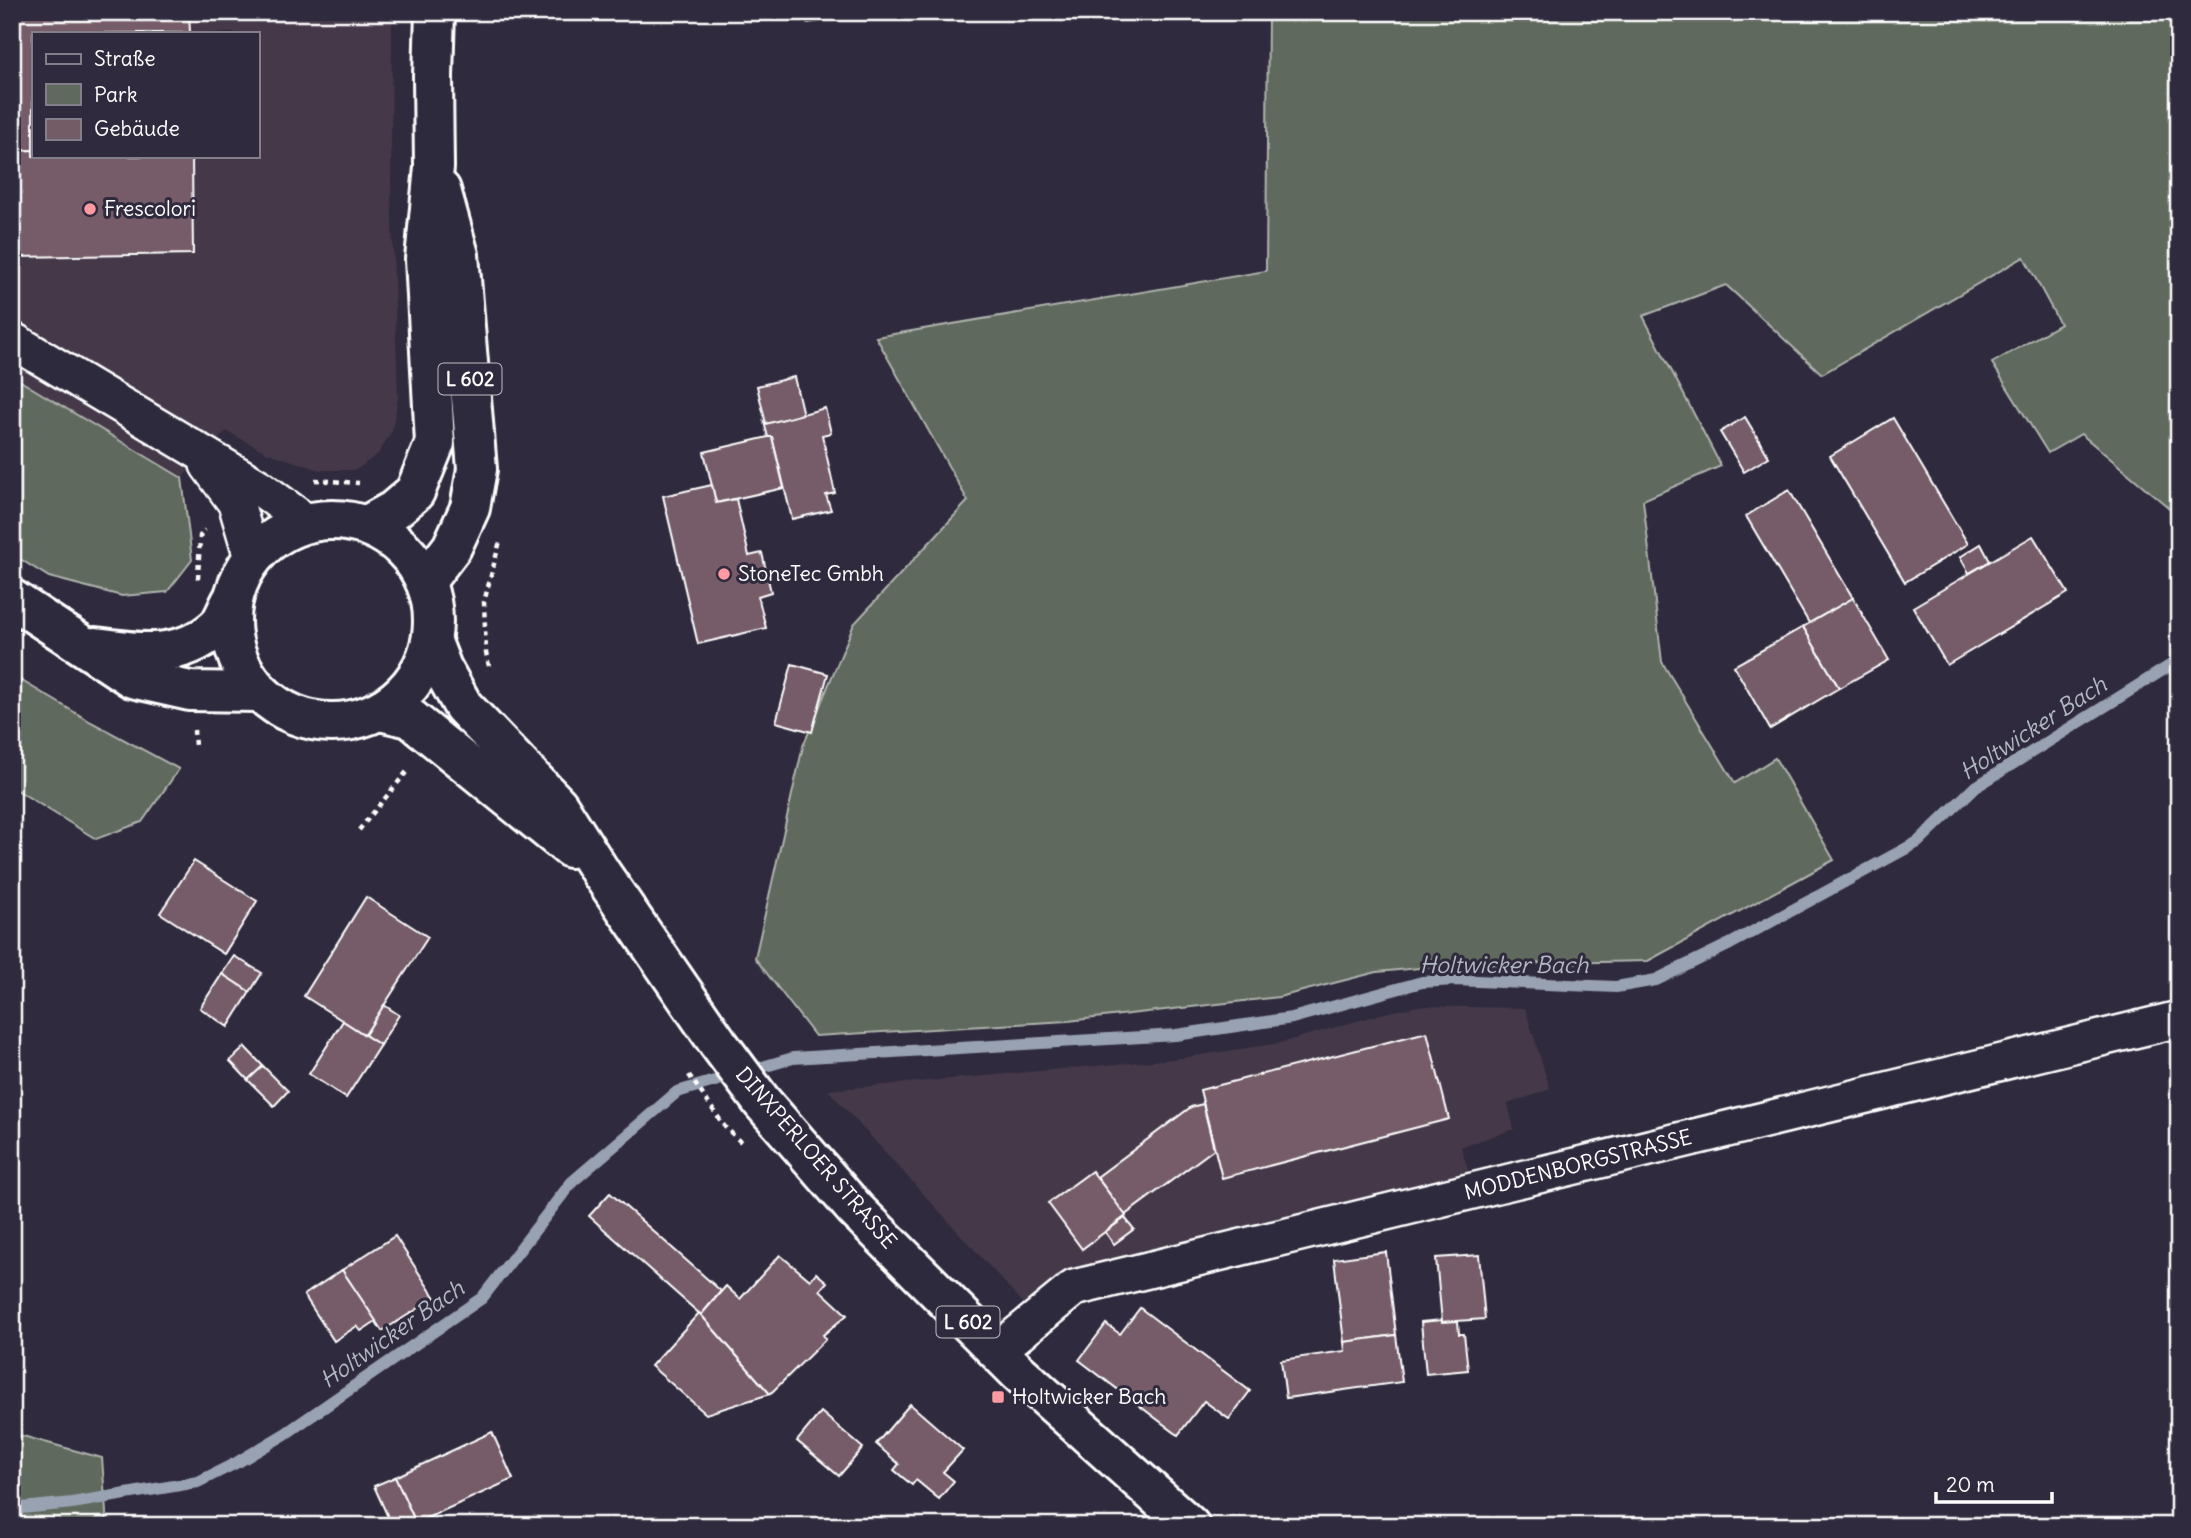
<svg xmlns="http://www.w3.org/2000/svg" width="2191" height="1538" font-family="Delius,sans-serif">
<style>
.built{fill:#44394a;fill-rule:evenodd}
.green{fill:#5f695d;stroke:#afb4ae;stroke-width:2}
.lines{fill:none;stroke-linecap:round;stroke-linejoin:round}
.stream{stroke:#99a2b2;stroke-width:12}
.building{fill:#745c67;stroke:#fff;stroke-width:2}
.minor-casing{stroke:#fff;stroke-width:40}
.secondary-casing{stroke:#fff;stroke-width:44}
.primary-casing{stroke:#fff;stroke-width:44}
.path{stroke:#fff;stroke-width:4.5;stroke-dasharray:5 5;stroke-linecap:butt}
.minor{stroke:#2f2a3d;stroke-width:35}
.secondary{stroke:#2f2a3d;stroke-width:38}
.primary{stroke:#2f2a3d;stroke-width:38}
.poi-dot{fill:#ff9aa2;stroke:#2f2a3d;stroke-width:2.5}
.labels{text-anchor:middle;stroke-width:6;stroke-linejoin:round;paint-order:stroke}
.shield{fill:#2f2a3d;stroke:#c1bfc5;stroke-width:2}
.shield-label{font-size:19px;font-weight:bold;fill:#fff}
.poi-label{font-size:21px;fill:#fff;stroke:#2f2a3d;text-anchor:start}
.street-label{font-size:21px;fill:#fff;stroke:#2f2a3d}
.water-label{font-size:23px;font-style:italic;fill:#b2b9c5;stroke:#2f2a3d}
</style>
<rect width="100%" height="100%" fill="#2f2a3d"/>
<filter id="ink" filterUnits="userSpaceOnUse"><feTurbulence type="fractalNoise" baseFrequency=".0143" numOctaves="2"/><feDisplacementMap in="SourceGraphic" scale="14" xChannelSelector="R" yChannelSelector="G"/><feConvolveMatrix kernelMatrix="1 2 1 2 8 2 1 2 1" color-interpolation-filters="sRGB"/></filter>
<g filter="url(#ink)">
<!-- built -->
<g class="built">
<path d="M12,12H392L391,187L398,397L392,431L378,454L356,470H320L268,453L226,431L182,478L12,376ZM33,33H257V156H33Z"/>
<polygon points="1419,1006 1525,1008 1550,1089 1508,1104 1514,1129 1461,1147 1469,1173 1067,1273 1024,1304 828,1090 1174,1059 1280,1043 1385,1013"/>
</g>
<!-- green -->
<g class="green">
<polygon points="807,12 879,12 807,23"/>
<polygon points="1268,12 2179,12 2179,527 2174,512 2081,434 2048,453 1992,363 2060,324 2024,257 1822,374 1726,285 1643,316 1721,466 1643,500 1662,662 1735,783 1775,758 1834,860 1648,961 1452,965 1377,972 1279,997 1068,1021 815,1036 755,958 803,746 854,624 968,501 876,337 1266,271"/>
<polygon points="12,376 182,478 192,560 167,592 122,596 49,577 12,554"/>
<polygon points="12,675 91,722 179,769 142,822 96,839 12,787"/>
<polygon points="12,1433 102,1458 107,1526 12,1526"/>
</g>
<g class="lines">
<!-- stream -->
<polyline class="stream" points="12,1509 72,1503 198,1482 238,1462 285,1434 482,1298 572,1182 677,1092 793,1058 1176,1035 1292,1018 1422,982 1455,980 1616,987 1656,980 1730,944 1918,842 1974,788 2179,660"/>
</g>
<!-- building -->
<g class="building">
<polygon points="12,12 189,12 190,33 33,33 33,150 14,151"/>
<polygon points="33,150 33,156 192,156 193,254 16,257 14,151"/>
<polygon points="794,377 803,415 766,424 757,386"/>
<polygon points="825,408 831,433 822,435 835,493 826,495 831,510 792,519 772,437 768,437 764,422 766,424"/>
<polygon points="1745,417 1769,457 1744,472 1720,432"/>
<polygon points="1893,418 1968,544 1905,582 1830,456"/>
<polygon points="768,437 772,437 784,488 716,503 704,452"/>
<polygon points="712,485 716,503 736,499 749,556 762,553 771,592 758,596 766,628 698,644 663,496"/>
<polygon points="1789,490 1853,598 1809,623 1746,516"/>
<polygon points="2033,536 2068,593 1947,665 1913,607"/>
<polygon points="1981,544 1990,561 1969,573 1960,557"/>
<polygon points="1853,598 1889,660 1839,688 1803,627"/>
<polygon points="1803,627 1839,688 1770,729 1734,666"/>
<polygon points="792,664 828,674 812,732 776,722"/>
<polygon points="194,861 257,901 224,954 160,913"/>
<polygon points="366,897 428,937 365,1035 304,996"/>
<polygon points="234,956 262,973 250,992 222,974"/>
<polygon points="222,974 250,992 228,1027 200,1008"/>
<polygon points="384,1005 399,1015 380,1045 365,1035"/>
<polygon points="343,1021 380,1045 346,1098 309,1074"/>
<polygon points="1427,1032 1449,1119 1222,1178 1200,1090"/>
<polygon points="245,1047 263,1066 248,1080 230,1061"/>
<polygon points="263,1066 288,1091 274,1106 248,1080"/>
<polygon points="1203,1104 1214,1149 1125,1215 1097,1177 1191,1107"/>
<polygon points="1092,1171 1126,1216 1082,1249 1048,1203"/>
<polygon points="610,1193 721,1291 701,1315 589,1216"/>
<polygon points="1125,1218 1134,1229 1114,1244 1105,1232"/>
<polygon points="395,1236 435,1298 382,1331 342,1270"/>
<polygon points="1386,1252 1396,1335 1344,1342 1334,1259"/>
<polygon points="780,1255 810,1280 816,1273 827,1282 820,1290 847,1315 823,1335 826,1339 770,1394 701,1315 726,1286 740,1299"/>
<polygon points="1479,1255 1485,1319 1442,1322 1436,1258"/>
<polygon points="342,1270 376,1321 361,1331 357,1326 334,1341 304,1295"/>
<polygon points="1140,1308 1250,1391 1229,1419 1204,1401 1178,1435 1079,1360 1106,1324 1120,1334"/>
<polygon points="699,1313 701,1315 770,1394 706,1414 651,1366"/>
<polygon points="1442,1320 1442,1322 1458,1321 1459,1334 1464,1334 1468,1370 1426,1374 1421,1322"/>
<polygon points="1396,1335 1402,1382 1286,1398 1281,1360 1345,1351 1344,1342"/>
<polygon points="910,1404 963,1450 943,1472 954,1481 939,1499 916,1480 912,1485 894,1470 899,1464 876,1444"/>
<polygon points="821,1412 863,1448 839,1476 797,1441"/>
<polygon points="492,1432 513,1479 416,1523 395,1477"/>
<polygon points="395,1477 416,1523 411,1526 392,1526 374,1486"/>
</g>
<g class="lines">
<!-- minor casing -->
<g class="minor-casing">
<g id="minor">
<polyline points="12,340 260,488 306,522"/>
<polyline points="208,465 236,503 252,557"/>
<polyline points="997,1351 1074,1288 2179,1019"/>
</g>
</g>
<!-- secondary casing -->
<g class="secondary-casing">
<g id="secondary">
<polyline points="12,599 132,678 190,691 258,692"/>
<path d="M95,647C139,653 180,660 216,628C223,622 227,608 232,600"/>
</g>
</g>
<!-- primary casing -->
<g class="primary-casing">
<g id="primary">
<circle cx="332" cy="621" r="101"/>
<polyline points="367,525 394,510 415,492 435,443 425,259 434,167 433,76 435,12"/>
<polyline points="426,581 452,547 470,508 477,469 459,255 441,190"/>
<polyline points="432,642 442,668 463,706 558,805 601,873 718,1043 762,1102 855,1209 1018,1372 1190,1526"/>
<polyline points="380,711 410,718 570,848"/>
</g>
</g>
<!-- path -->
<g class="path">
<polyline points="315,480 359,483"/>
<polyline points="198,579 200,536 205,530"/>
<polyline points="489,666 486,653 484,602 500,541"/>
<polyline points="194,730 195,747"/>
<polyline points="359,830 409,769"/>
<polyline points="689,1075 725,1127 744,1145"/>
</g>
<!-- minor -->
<use href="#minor" class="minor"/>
<!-- secondary -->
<use href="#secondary" class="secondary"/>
<!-- primary -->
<use href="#primary" class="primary"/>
</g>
</g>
<!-- markers -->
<g class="poi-dot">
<circle cx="90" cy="209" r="7"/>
<circle cx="724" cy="574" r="7"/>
<rect x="991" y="1390" width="14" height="14" rx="3.5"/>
</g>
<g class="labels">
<!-- shield labels -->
<g class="shield">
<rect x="438.5" y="363.5" width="63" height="31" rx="5"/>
<rect x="936.5" y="1306.5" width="63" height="31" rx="5"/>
</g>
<g class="shield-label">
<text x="470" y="386">L 602</text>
<text x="968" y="1329">L 602</text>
</g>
<!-- poi labels -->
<g class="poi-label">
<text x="104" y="216">Frescolori</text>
<text x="738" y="581">StoneTec Gmbh</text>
<text x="1012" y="1404">Holtwicker Bach</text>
</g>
<!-- street labels -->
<g class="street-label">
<text transform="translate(816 1158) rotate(49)" y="7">DINXPERLOER STRASSE</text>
<text transform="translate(1578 1165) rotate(-14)" y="7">MODDENBORGSTRASSE</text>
</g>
<!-- water labels -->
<g class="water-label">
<text transform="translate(2033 728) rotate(-33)" y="8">Holtwicker Bach</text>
<text x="1504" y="973">Holtwicker Bach</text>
<text transform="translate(392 1334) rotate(-35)" y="8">Holtwicker Bach</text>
</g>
</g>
<!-- margin -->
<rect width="2191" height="1538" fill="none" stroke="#2f2a3d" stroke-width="42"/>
<rect x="21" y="21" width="2149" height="1496" fill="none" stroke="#fff" stroke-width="2.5" filter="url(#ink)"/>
<!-- legend -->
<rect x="32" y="32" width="228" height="126" fill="#2f2a3d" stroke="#827f8b" stroke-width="2"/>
<rect x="46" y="54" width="35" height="10" fill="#2f2a3d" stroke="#827f8b" stroke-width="2"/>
<text x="94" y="66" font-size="21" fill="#ffffff">Straße</text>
<rect x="46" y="84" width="35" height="21" fill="#5f695d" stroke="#827f8b" stroke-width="2"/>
<text x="94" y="102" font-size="21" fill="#ffffff">Park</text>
<rect x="46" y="119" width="35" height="21" fill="#745c67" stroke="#827f8b" stroke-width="2"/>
<text x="94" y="136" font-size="21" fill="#ffffff">Gebäude</text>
<!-- scale -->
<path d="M1936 1492v10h116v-10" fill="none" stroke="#ffffff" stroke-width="3.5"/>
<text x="1946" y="1492" font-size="21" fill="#ffffff" stroke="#2f2a3d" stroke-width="5" paint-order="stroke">20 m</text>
</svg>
